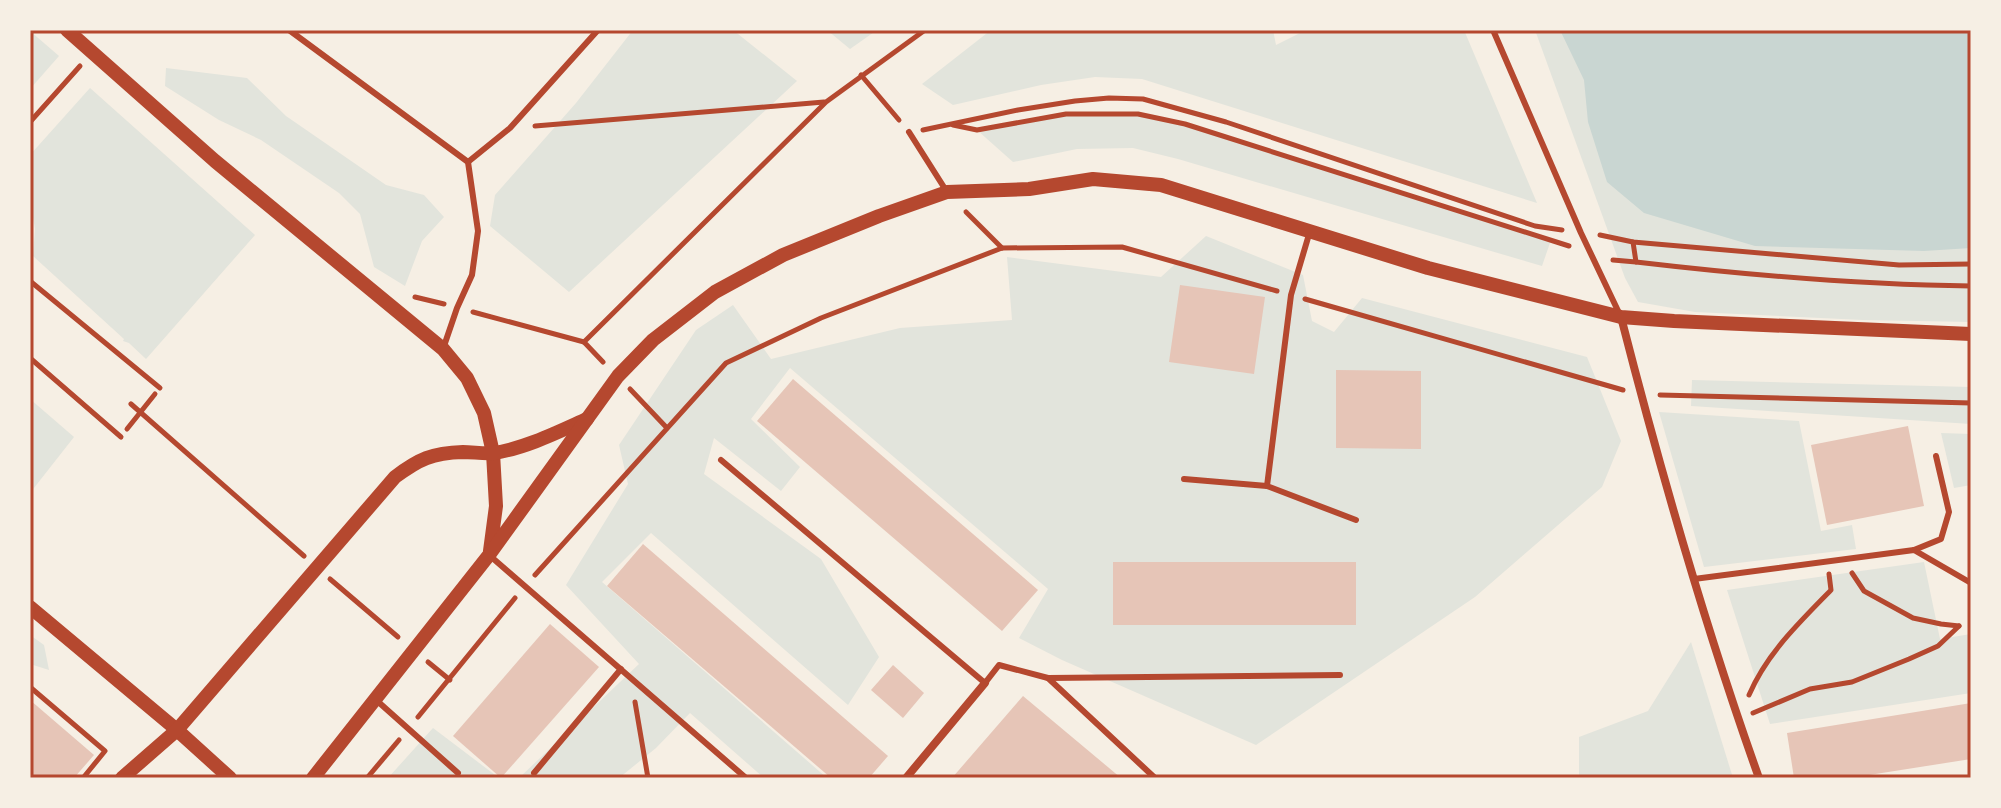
<svg xmlns="http://www.w3.org/2000/svg" width="2001" height="808" font-family="'Open Sans',sans-serif">
<style>
.green{fill:#e2e4dc}
.water{fill:#c9d6d2}
.building{fill:#e6c5b7}
.lines{fill:none;stroke-linecap:round;stroke-linejoin:round}
.path{stroke:#b5482f;stroke-width:5}
.service{stroke:#b5482f;stroke-width:6}
.minor{stroke:#b5482f;stroke-width:8}
.tertiary{stroke:#b5482f;stroke-width:14}
.neatline{fill:none;stroke:#b5482f;stroke-width:3}
</style>
<rect width="100%" height="100%" fill="#f6efe4"/>
<!-- green -->
<g class="green">
<polygon points="633,30 733,30 797,81 569,292 490,226 495,195 576,103"/>
<polygon points="827,30 877,30 850,49"/>
<polygon points="991,30 1273,30 1276,45 1306,30 1464,30 1537,203 1142,79 1095,77 1041,85 953,105 922,84"/>
<polygon points="1535,30 1971,30 1971,322 1863,320 1695,312 1638,302 1625,278"/>
<polygon points="30,31 59,56 30,89"/>
<polygon points="166,68 247,78 286,116 386,185 424,195 444,217 422,241 405,286 374,267 360,214 339,193 261,140 219,120 165,86"/>
<polygon points="90,88 255,235 146,359 129,343 123,341 124,339 33,256 35,229 30,200 30,155"/>
<polygon points="1066,114 1138,114 1185,124 1551,240 1542,266 1178,159 1133,148 1077,149 1013,162 977,130"/>
<polygon points="1206,236 1303,275 1312,321 1334,332 1362,298 1587,357 1621,441 1602,487 1475,597 1256,745 1062,660 1019,638 1048,589 790,368 751,419 800,467 781,491 714,438 704,474 821,559 879,657 848,705 651,533 602,582 827,778 764,778 690,713 656,748 619,778 519,778 639,664 566,585 628,484 619,445 696,330 733,305 771,359 900,328 1012,320 1007,257 1161,277"/>
<polygon points="1692,380 1971,387 1971,424 1691,406"/>
<polygon points="30,399 74,437 30,493"/>
<polygon points="1659,412 1799,421 1821,531 1852,525 1856,549 1704,567"/>
<polygon points="1941,433 1971,434 1971,485 1954,488"/>
<polygon points="1924,562 1940,639 1971,634 1971,693 1770,724 1727,590"/>
<polygon points="30,635 44,645 49,670 30,664"/>
<polygon points="1691,642 1733,778 1579,778 1579,737 1648,711"/>
<polygon points="433,728 499,778 442,778 439,776 436,778 388,778"/>
</g>
<!-- water -->
<polygon class="water" points="1560,30 1971,30 1971,248 1924,251 1755,246 1644,213 1607,182 1588,122 1584,80"/>
<!-- building -->
<g class="building">
<polygon points="1180,285 1265,297 1254,374 1169,362"/>
<polygon points="1336,370 1421,371 1421,449 1336,448"/>
<polygon points="793,379 1038,590 1002,631 757,421"/>
<polygon points="1908,426 1924,506 1827,525 1811,445"/>
<polygon points="643,544 888,756 869,778 831,778 607,586"/>
<rect x="1113" y="562" width="243" height="63"/>
<polygon points="550,624 599,667 501,778 453,736"/>
<polygon points="893,665 924,693 903,718 871,690"/>
<polygon points="1023,696 1121,778 952,778"/>
<polygon points="30,700 94,755 74,778 30,778"/>
<polygon points="1971,703 1971,759 1850,778 1794,778 1787,733"/>
</g>
<g class="lines">
<!-- path -->
<g class="path">
<polyline points="861,75 899,120"/>
<polyline points="30,122 80,66"/>
<polyline points="953,125 977,130 1066,114 1138,114 1185,124 1569,246"/>
<polyline points="535,126 824,102"/>
<polyline points="923,130 1018,110 1075,101 1109,98 1143,99 1226,122 1535,226 1562,230"/>
<polyline points="966,212 1002,248"/>
<polyline points="1600,235 1633,242 1899,265 1971,264"/>
<path d="M1633,242L1636,262C1747,275 1858,285 1971,286"/>
<polyline points="1613,260 1636,262"/>
<polyline points="30,281 160,388"/>
<polyline points="415,297 444,304"/>
<polyline points="1305,299 1623,390"/>
<polyline points="473,312 584,342"/>
<polyline points="30,358 121,437"/>
<polyline points="603,362 584,342 826,102 925,30"/>
<polyline points="630,389 667,428"/>
<polyline points="1660,395 1971,403"/>
<polyline points="131,404 304,556"/>
<polyline points="127,429 155,394"/>
<polyline points="1852,573 1864,591 1913,618 1941,624 1959,626"/>
<polyline points="535,575 726,363 821,318 1002,248 1122,247 1277,291"/>
<polyline points="330,579 398,637"/>
<polyline points="428,662 450,680"/>
<polyline points="30,687 105,751 83,778"/>
<path d="M1749,695C1767,653 1799,623 1831,590L1829,574"/>
<polyline points="635,702 648,778"/>
<polyline points="1753,713 1810,689 1852,682 1909,659 1938,646 1959,626"/>
<polyline points="418,717 515,598"/>
<polyline points="367,778 399,740"/>
</g>
<!-- service -->
<g class="service">
<polyline points="289,30 468,162 478,231 472,275 457,308 443,349"/>
<polyline points="1493,30 1581,233 1620,315"/>
<polyline points="909,132 947,192"/>
<polyline points="468,162 510,128 598,30"/>
<polyline points="1310,231 1291,295 1267,486 1356,520"/>
<polyline points="721,460 985,683 999,665 1048,678 1155,778"/>
<polyline points="1184,479 1267,486"/>
<polyline points="1914,550 1941,539 1949,512 1936,456"/>
<polyline points="489,555 746,778"/>
<polyline points="1694,579 1914,550 1971,583"/>
<polyline points="1048,678 1340,675"/>
<polyline points="375,699 458,773"/>
<polyline points="534,773 621,669"/>
</g>
<!-- minor -->
<g class="minor">
<path d="M1621,317C1661,473 1705,627 1759,778"/>
<polyline points="906,778 985,683"/>
</g>
<!-- tertiary -->
<g class="tertiary">
<polyline points="67,30 215,161 443,349 467,378 484,413 493,453 496,506 490,551"/>
<polyline points="30,607 177,730 230,778"/>
<path d="M122,778L177,730L395,477C419,459 432,453 463,452C473,452 484,454 494,453C526,448 558,432 587,419"/>
<polyline points="313,778 489,555 618,376 653,340 715,292 783,255 879,216 947,192 1029,189 1093,179 1161,185 1428,268 1621,317 1674,321 1971,334"/>
</g>
</g>
<!-- border -->
<rect width="2001" height="808" fill="none" stroke="#f6efe4" stroke-width="64"/>
<rect x="32" y="32" width="1937" height="744" class="neatline"/>
</svg>
